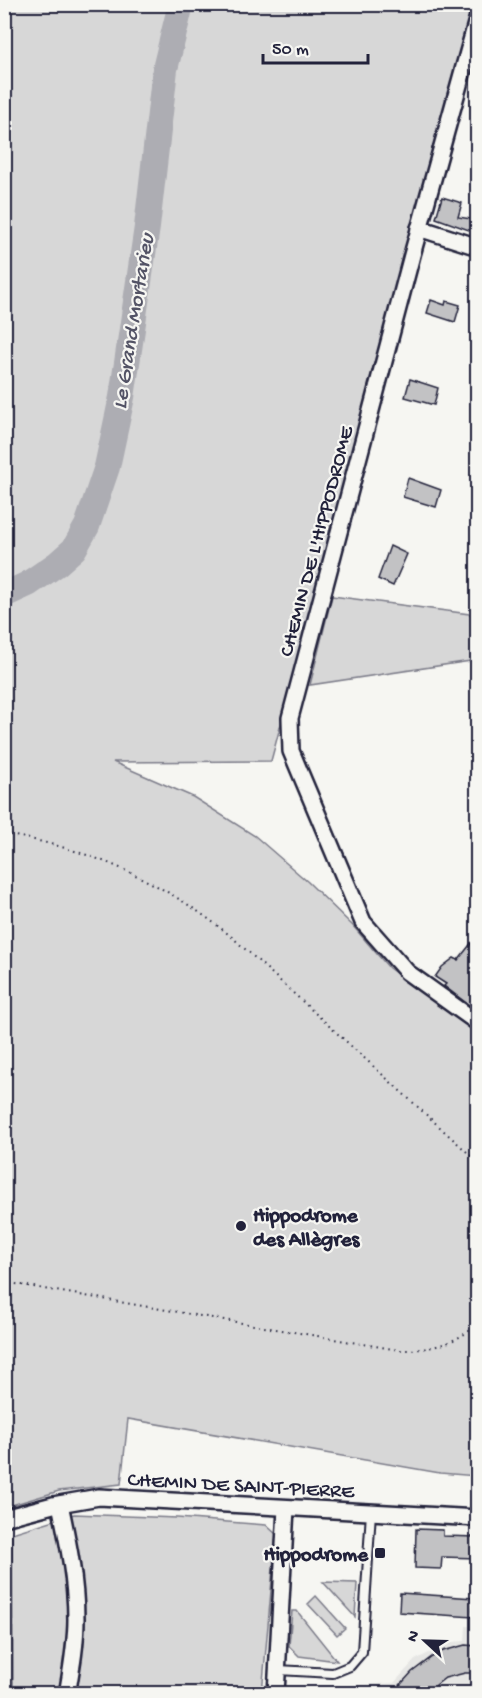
<svg xmlns="http://www.w3.org/2000/svg" width="482" height="1698" font-family="'Gochi Hand',sans-serif">
<style>
.built{fill:#e6e6e4}
.green{fill:#d7d7d7;stroke:#7c7c89;stroke-width:1.5}
.lines{fill:none;stroke-linecap:round;stroke-linejoin:round}
.river{stroke:#adadb3;stroke-width:26}
.building{fill:#c2c2c4;stroke:#22223b;stroke-width:1.5}
.lane-casing{stroke:#22223b;stroke-width:12}
.street-casing{stroke:#22223b;stroke-width:20}
.path{stroke:#22223b;stroke-width:2;stroke-dasharray:1.5 4.5;stroke-linecap:butt}
.lane{stroke:#f6f6f2;stroke-width:8}
.street{stroke:#f6f6f2;stroke-width:15}
.poi-dot{fill:#22223b;stroke:#f6f6f2;stroke-width:2}
.labels{text-anchor:middle;stroke-width:4.5;stroke-linejoin:round;paint-order:stroke}
.street-label{font-size:21px;fill:#22223b;stroke:#f6f6f2}
.poi-label{font-size:21px;font-weight:bold;fill:#22223b;stroke:#f6f6f2;text-anchor:start}
.water-label{font-size:22px;font-style:italic;fill:#535365;stroke:#f6f6f2}
</style>
<rect width="100%" height="100%" fill="#f6f6f2"/>
<filter id="ink" filterUnits="userSpaceOnUse"><feTurbulence type="fractalNoise" baseFrequency=".0167" numOctaves="2"/><feDisplacementMap in="SourceGraphic" scale="12" xChannelSelector="R" yChannelSelector="G"/><feConvolveMatrix kernelMatrix="1 2 1 2 8 2 1 2 1" color-interpolation-filters="sRGB"/></filter>
<g filter="url(#ink)">
<!-- built -->
<polygon class="built" points="466,1626 477,1627 477,1693 289,1694 290,1689 394,1683 415,1660 451,1642 465,1641"/>
<!-- green -->
<g class="green">
<polygon points="5,5 473,5 271,761 113,762 193,797 255,836 308,882 353,926 389,968 477,1033 477,1476 440,1473 128,1419 121,1484 59,1491 5,1507"/>
<polygon points="332,596 477,615 477,660 310,685"/>
<polygon points="74,1514 177,1518 266,1525 276,1534 262,1693 13,1693 12,1533"/>
<polygon points="323,1582 357,1583 355,1617"/>
<polygon points="316,1596 345,1628 337,1635 308,1604"/>
<polygon points="292,1611 297,1611 337,1661 299,1656 289,1646"/>
</g>
<g class="lines">
<!-- river -->
<polyline class="river" points="4,595 28,584 57,564 74,549 87,526 107,467 122,397 147,227 165,69 181,4"/>
</g>
<!-- building -->
<g class="building">
<polygon points="442,197 462,203 458,217 477,220 477,233 436,218"/>
<polygon points="431,300 445,305 446,301 460,305 455,322 427,313"/>
<polygon points="410,379 438,388 434,405 405,397"/>
<polygon points="408,478 441,490 436,507 403,497"/>
<polygon points="390,546 407,554 393,586 378,579"/>
<polygon points="477,936 477,1011 444,986 446,984 435,977 442,967 454,958 458,960"/>
<polygon points="416,1529 443,1530 443,1536 477,1537 477,1558 442,1557 441,1569 415,1568"/>
<polygon points="400,1593 474,1598 473,1617 399,1612"/>
<polygon points="465,1645 477,1646 477,1673 465,1673 445,1678 436,1685 436,1694 392,1694 412,1672 432,1657 443,1651"/>
</g>
<g class="lines">
<!-- lane casing -->
<g class="lane-casing">
<polyline id="lane" points="278,1670 333,1673 350,1666 362,1652 371,1512"/>
</g>
<!-- street casing -->
<g class="street-casing">
<g id="street">
<polyline points="478,16 412,255 290,718 291,751 363,922 407,972 478,1023"/>
<polyline points="419,228 478,247"/>
<path d="M60,1504C68,1542 76,1580 76,1619C76,1643 72,1666 68,1689L69,1694"/>
<polyline points="4,1518 53,1505 99,1497 478,1518"/>
<polyline points="276,1694 286,1508"/>
</g>
</g>
<!-- path -->
<g class="path">
<path d="M4,834C92,849 165,882 233,938L478,1162"/>
<path d="M4,1282L398,1350C428,1351 455,1344 478,1324"/>
</g>
<!-- lane -->
<use href="#lane" class="lane"/>
<!-- street -->
<use href="#street" class="street"/>
</g>
</g>
<!-- markers -->
<g class="poi-dot">
<circle cx="241" cy="1226" r="6"/>
<rect x="374" y="1547" width="12" height="12" rx="3"/>
</g>
<g class="labels">
<!-- street labels -->
<g class="street-label">
<text transform="translate(315 541) rotate(-75)" y="7">CHEMIN DE L'HIPPODROME</text>
<text transform="translate(241 1484) rotate(3)" y="7">CHEMIN DE SAINT-PIERRE</text>
</g>
<!-- poi labels -->
<g class="poi-label">
<text x="253" y="1221">Hippodrome<tspan x="253" dy="24">des Allègres</tspan></text>
<text x="368" y="1560" text-anchor="end">Hippodrome</text>
</g>
<!-- water labels -->
<g class="water-label">
<text transform="translate(131 321) rotate(-81)" y="8">Le Grand Mortarieu</text>
</g>
</g>
<!-- margin -->
<rect width="482" height="1698" fill="none" stroke="#f6f6f2" stroke-width="24"/>
<rect x="12" y="12" width="458" height="1674" fill="none" stroke="#22223b" stroke-width="2" filter="url(#ink)"/>
<!-- north arrow -->
<g transform="translate(425 1641) rotate(292)" stroke="#f6f6f2" stroke-width="4.5" paint-order="stroke">
<path d="M0-4.5L10 22L0 15L-10 22Z" fill="#22223b"/>
<text y="-9" font-size="16" font-weight="bold" text-anchor="middle" fill="#22223b">N</text>
</g>
<!-- scale -->
<path d="M263 54v9h105v-9" fill="none" stroke="#22223b" stroke-width="3"/>
<text x="272" y="54" font-size="18" fill="#22223b" stroke="#f6f6f2" stroke-width="4.5" paint-order="stroke">50 m</text>
</svg>
